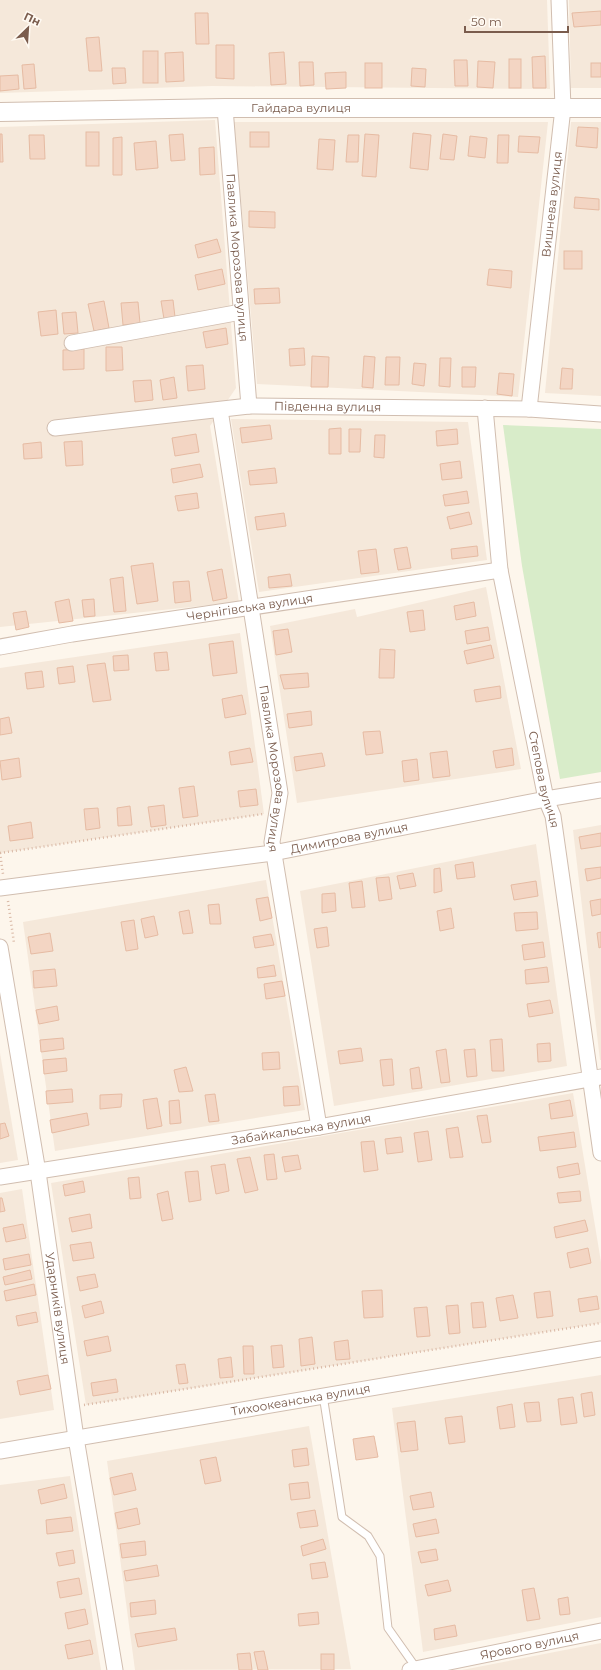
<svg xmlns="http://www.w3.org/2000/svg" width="601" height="1670" font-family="Montserrat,sans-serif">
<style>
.residential{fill:#f5e8da}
.green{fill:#d8ecc9}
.building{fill:#f3d5c3;stroke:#e6bba3}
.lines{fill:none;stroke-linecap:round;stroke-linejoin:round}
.service-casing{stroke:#d1beb0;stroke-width:9}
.minor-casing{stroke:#d1beb0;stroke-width:17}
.tertiary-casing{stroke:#d1beb0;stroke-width:20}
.path{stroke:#d9b8a5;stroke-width:2.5;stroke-dasharray:1 3;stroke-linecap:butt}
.service{stroke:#fff;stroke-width:7}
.minor{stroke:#fff;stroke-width:15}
.tertiary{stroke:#fff;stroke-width:18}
.labels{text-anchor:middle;stroke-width:3;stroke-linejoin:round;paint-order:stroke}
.street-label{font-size:12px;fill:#7a5c4d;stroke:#fffaf3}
</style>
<rect width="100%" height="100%" fill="#fdf6ec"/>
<!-- residential -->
<g class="residential">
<polygon points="0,0 547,0 550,89 212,86 0,93"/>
<polygon points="569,0 601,0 601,88 571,88"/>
<polygon points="215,120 236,388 210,426 239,602 0,627 0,127"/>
<polygon points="234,122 548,122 518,397 257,384"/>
<polygon points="571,122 601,122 601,396 545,393"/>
<polygon points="231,419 468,422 487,560 259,592"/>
<polygon points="486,587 521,769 297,803 270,626 355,609 357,617"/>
<polygon points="240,633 264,814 0,853 0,668"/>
<polygon points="601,825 601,1060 600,1060 573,830"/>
<polygon points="536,844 567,1066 334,1106 300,891"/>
<polygon points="266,880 305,1110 55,1151 23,922"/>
<polygon points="0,1053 18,1160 0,1163"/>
<polygon points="573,1093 601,1262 601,1323 86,1405 51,1183"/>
<polygon points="22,1189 54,1410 0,1419 0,1193"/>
<polygon points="601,1375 601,1617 423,1652 392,1408"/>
<polygon points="309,1426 351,1669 135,1670 107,1461"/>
<polygon points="70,1476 101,1670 0,1670 0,1485"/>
<polygon points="601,1643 601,1670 462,1670"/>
</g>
<!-- green -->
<polygon class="green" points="503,425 601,429 601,772 560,779 522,566"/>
<!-- building -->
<g class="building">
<polygon points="601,11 601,25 574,27 572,13"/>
<polygon points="195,13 208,13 209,44 196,44"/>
<polygon points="99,37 102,71 89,71 86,38"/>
<polygon points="216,45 234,45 234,79 216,78"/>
<rect x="143" y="51" width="15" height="32"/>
<polygon points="183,52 184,81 166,82 165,53"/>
<polygon points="284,52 286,84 271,85 269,53"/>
<polygon points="545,56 546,88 533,88 532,57"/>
<rect x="509" y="59" width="12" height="29"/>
<polygon points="454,60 467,60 468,86 455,86"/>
<polygon points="478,61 495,62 493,88 477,87"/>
<polygon points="299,62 313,62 314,85 300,86"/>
<rect x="365" y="63" width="17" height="25"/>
<rect x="591" y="63" width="10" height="14"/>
<polygon points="34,64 36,88 24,89 22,65"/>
<polygon points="112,68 125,68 126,83 113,84"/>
<polygon points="412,68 426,69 425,87 411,86"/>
<polygon points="346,72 346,88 326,89 325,73"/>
<polygon points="18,75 19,89 0,91 0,76"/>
<polygon points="578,127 598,128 597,148 576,146"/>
<rect x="86" y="132" width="13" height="34"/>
<rect x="250" y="132" width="19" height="15"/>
<polygon points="413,133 431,135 428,170 410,168"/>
<polygon points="0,134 2,134 3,162 0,162"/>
<polygon points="183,134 185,160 171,161 169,135"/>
<polygon points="365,134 379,135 376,177 362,176"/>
<polygon points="443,134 457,136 454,160 440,159"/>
<polygon points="29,135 44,135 45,159 30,159"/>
<polygon points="348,135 359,135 358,162 346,162"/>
<polygon points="498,135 509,135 508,163 497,163"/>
<polygon points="470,136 487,138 485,158 468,156"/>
<polygon points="519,136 540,137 538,153 518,152"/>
<polygon points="122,137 122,175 113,175 113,138"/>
<polygon points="319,139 335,140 333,170 317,169"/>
<polygon points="156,141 158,168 136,170 134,143"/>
<polygon points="214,147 215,174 200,175 199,148"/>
<polygon points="575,197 599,199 599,210 574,208"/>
<polygon points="249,211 275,212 275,228 249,227"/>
<polygon points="217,239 221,252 198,258 195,245"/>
<rect x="564" y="251" width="18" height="18"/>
<polygon points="222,269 225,284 198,290 195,275"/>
<polygon points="489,269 512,271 511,288 487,285"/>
<polygon points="279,288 280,303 255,304 254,289"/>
<polygon points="173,300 175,317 164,319 161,301"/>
<polygon points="104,301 109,328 94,331 88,304"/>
<polygon points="138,302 140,323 123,325 121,303"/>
<polygon points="56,310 58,334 41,336 38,312"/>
<polygon points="76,312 78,333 64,334 62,313"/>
<polygon points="226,328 228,344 206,348 203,332"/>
<polygon points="106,347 122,347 123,370 106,371"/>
<polygon points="304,348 305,365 290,366 289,349"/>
<polygon points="84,349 84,369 63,370 63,350"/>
<polygon points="312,356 329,357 328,387 311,387"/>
<polygon points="364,356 375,357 373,388 362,387"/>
<polygon points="386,357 400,357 399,385 385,385"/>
<polygon points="440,358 451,358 450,387 439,386"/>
<polygon points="414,363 426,364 424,386 412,384"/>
<polygon points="203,365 205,389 188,391 186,366"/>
<polygon points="462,367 476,367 475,387 462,387"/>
<polygon points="562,368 573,369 572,389 560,389"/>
<polygon points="499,373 514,374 512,396 497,394"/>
<polygon points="174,377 177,398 163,400 160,380"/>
<polygon points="151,380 153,400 135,402 133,381"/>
<polygon points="270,425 272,439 242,443 240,428"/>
<polygon points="341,428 341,454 329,454 329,429"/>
<polygon points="349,429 361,429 360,452 349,452"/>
<polygon points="457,429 458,444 437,446 436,431"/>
<polygon points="196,434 199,452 175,456 172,438"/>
<polygon points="375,435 385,435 384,458 374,457"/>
<polygon points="82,441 83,465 66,466 64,442"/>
<polygon points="41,442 42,458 24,459 23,444"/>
<polygon points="460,461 462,478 442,480 440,464"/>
<polygon points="200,464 203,477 173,483 171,469"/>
<polygon points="275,468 277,483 250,485 248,471"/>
<polygon points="467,491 469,503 445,506 443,495"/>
<polygon points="197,493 199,508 178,511 175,496"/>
<polygon points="469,512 472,524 450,529 447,517"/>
<polygon points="284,513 286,526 257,530 255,517"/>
<polygon points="477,546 478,556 452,559 451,549"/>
<polygon points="407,547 411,568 398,570 394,549"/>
<polygon points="376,549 379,572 361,574 358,551"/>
<polygon points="153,563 158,601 137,604 131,566"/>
<polygon points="222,569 227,598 213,601 207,572"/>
<polygon points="290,574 292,586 269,588 268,577"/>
<polygon points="123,577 126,611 114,612 110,579"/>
<polygon points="189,581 191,601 175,603 173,582"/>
<polygon points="69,599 73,621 59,623 55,602"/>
<polygon points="94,599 95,616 84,617 82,600"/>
<polygon points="474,602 476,616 456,620 454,606"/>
<polygon points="423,610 425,630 410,632 407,612"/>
<polygon points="26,611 29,627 16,630 13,613"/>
<polygon points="488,627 490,640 467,644 465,631"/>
<polygon points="288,629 292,652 276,655 273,631"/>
<polygon points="233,641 237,673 213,676 209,644"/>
<polygon points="491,645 494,658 467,664 464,651"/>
<polygon points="380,649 395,650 394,678 379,678"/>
<polygon points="167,652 169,670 156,671 154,653"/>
<polygon points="128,655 129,670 114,671 113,656"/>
<polygon points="105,663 111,700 93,702 87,665"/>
<polygon points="73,666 75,682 59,684 57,668"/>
<polygon points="42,671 44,687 27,689 25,673"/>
<polygon points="308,673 309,687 284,689 280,675"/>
<polygon points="500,686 501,698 476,702 474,690"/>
<polygon points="242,695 246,714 225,718 222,699"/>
<polygon points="311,711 312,725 289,728 287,714"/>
<polygon points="9,717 12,733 0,735 0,719"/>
<polygon points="380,731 383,753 366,755 363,732"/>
<polygon points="250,748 253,762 231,765 229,752"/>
<polygon points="512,748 514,765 496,768 493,751"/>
<polygon points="447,751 450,776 433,778 430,753"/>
<polygon points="322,753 325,766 296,771 294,757"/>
<polygon points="19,758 21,777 2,780 0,761"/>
<polygon points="417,759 419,780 404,782 402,761"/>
<polygon points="194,786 198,816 183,818 179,788"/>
<polygon points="256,789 258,805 240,807 238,791"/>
<polygon points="164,805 166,825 151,827 148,807"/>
<polygon points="130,806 132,825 118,826 117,808"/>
<polygon points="98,808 100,828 86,830 84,809"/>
<polygon points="31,822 33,838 10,841 8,826"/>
<polygon points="601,833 601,846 581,849 579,837"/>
<polygon points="473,862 475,877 457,879 455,865"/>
<polygon points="601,867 601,878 587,881 585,869"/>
<polygon points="440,868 442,891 434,893 434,869"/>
<polygon points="413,873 416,886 400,889 397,876"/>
<polygon points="389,877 392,899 379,901 376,878"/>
<polygon points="362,881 365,907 352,908 349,883"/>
<polygon points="536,881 538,896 514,900 511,885"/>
<polygon points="335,893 336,911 322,913 322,894"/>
<polygon points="268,897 272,918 260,921 256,899"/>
<polygon points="601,899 601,914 592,916 590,901"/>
<polygon points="219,904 221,924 210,924 208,905"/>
<polygon points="451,908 454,928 440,931 437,911"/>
<polygon points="189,910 193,933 183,934 179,912"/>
<polygon points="537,912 538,929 516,931 514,913"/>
<polygon points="154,916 158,935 145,938 141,919"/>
<polygon points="134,920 138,949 126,951 121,922"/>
<polygon points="327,927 329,946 317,948 314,929"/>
<polygon points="601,932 601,947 599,948 597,933"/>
<polygon points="50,933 53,951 31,954 28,937"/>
<polygon points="271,934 274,945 255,948 253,937"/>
<polygon points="543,942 545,957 524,960 522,945"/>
<polygon points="274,965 276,976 258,978 257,968"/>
<polygon points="547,967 549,982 526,984 525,970"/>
<polygon points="55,969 57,986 34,988 33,971"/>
<polygon points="282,981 285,996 266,999 264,984"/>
<polygon points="550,1000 553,1013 529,1017 527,1004"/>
<polygon points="57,1006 59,1020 39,1024 36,1010"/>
<polygon points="63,1038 64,1049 41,1052 40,1040"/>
<polygon points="502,1039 504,1071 492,1071 490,1040"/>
<polygon points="550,1043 551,1061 538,1062 537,1044"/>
<polygon points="361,1048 363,1061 340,1064 338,1051"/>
<polygon points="446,1049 450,1082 441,1083 436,1051"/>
<polygon points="475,1049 477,1076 467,1077 464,1050"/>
<polygon points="279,1052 280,1069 263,1070 262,1053"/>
<polygon points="66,1058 67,1071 44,1074 43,1060"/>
<polygon points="392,1059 394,1085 383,1086 380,1060"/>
<polygon points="186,1067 193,1091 179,1092 174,1070"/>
<polygon points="419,1067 422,1088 412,1089 410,1069"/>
<polygon points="298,1086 300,1105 284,1106 283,1087"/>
<polygon points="72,1089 73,1102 47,1104 46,1091"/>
<polygon points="122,1094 121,1107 100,1109 100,1095"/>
<polygon points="215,1094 219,1121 209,1122 205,1095"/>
<polygon points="157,1098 162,1126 147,1129 143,1100"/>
<polygon points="179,1100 181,1123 170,1124 169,1101"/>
<polygon points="570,1100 573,1116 551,1119 549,1104"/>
<polygon points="87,1113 89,1125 52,1133 50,1120"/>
<polygon points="487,1115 491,1142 482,1143 477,1116"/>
<polygon points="5,1123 9,1136 0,1139 0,1124"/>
<polygon points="458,1127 463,1157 450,1158 446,1129"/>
<polygon points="428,1131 432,1160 418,1162 414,1133"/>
<polygon points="574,1132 576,1147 540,1151 538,1137"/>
<polygon points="401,1137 403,1152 387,1154 385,1139"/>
<polygon points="374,1141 378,1170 364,1172 361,1142"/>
<polygon points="274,1154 277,1179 267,1180 264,1155"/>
<polygon points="298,1155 301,1169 285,1172 282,1157"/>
<polygon points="250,1157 258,1190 245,1193 237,1159"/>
<polygon points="578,1163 580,1174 559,1178 557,1167"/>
<polygon points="225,1164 229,1191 216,1194 211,1166"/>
<polygon points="198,1171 201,1200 189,1202 185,1172"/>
<polygon points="139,1177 141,1198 130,1199 128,1178"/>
<polygon points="83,1181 85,1192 65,1196 63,1185"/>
<polygon points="168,1191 173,1219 162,1221 157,1194"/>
<polygon points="580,1191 581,1201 559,1203 557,1193"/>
<polygon points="0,1198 2,1198 5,1211 0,1212"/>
<polygon points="90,1214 92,1228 72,1232 69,1218"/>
<polygon points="585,1220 588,1231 556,1238 554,1227"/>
<polygon points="23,1224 26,1238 6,1242 3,1228"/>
<polygon points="91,1242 94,1258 73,1261 70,1245"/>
<polygon points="588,1248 591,1263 570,1268 567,1253"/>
<polygon points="29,1254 31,1265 5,1270 3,1259"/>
<polygon points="30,1270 32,1279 5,1285 3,1277"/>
<polygon points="95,1274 98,1287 80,1291 77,1277"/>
<polygon points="34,1284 36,1295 6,1301 4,1291"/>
<polygon points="382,1290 383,1317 364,1318 362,1291"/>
<polygon points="550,1291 553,1316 537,1318 534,1293"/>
<polygon points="513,1295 518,1318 500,1321 496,1298"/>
<polygon points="597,1296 599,1309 580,1312 578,1299"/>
<polygon points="101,1301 104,1313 85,1318 82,1306"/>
<polygon points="483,1302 486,1327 473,1328 471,1303"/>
<polygon points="458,1305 460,1333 449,1334 446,1306"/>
<polygon points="427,1307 430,1336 417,1337 414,1308"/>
<polygon points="36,1312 38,1322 18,1326 16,1316"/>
<polygon points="108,1336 111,1351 87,1356 84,1341"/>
<polygon points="312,1337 315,1364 301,1366 299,1339"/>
<polygon points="348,1340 350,1359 336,1360 334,1342"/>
<polygon points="282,1345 284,1367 273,1368 271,1346"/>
<polygon points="243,1346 253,1346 254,1374 244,1374"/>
<polygon points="231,1357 233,1377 220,1378 218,1359"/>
<polygon points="185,1364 188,1383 179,1384 176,1365"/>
<polygon points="48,1375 51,1389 20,1395 17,1381"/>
<polygon points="116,1379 118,1392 93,1396 91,1383"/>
<polygon points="592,1392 595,1415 584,1417 581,1394"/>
<polygon points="573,1397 577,1423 561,1425 558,1399"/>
<polygon points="539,1402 541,1421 527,1422 524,1403"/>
<polygon points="512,1404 515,1427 500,1429 497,1407"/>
<polygon points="462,1416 465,1442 449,1444 445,1418"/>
<polygon points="415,1421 418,1450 401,1452 397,1423"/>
<polygon points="374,1436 378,1457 356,1460 353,1439"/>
<polygon points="307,1448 309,1465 294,1467 292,1450"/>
<polygon points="216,1457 221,1481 205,1484 200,1460"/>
<polygon points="132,1473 136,1490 114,1495 110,1478"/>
<polygon points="308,1482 310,1498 291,1500 289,1484"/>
<polygon points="64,1484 67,1498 41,1504 38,1490"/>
<polygon points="431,1492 434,1507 413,1510 410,1496"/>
<polygon points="137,1508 140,1524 118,1529 115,1513"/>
<polygon points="315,1510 318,1526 300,1528 297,1513"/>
<polygon points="71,1517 73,1531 47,1534 46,1520"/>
<polygon points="436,1519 439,1533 416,1537 413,1524"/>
<polygon points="323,1539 326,1549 303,1556 301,1546"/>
<polygon points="145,1541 146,1555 122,1558 120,1544"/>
<polygon points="436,1549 438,1560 421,1563 418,1552"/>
<polygon points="73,1550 75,1563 59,1566 56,1553"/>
<polygon points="325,1562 328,1577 312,1579 310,1564"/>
<polygon points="157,1565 159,1576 126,1581 124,1571"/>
<polygon points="79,1578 82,1594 60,1598 57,1582"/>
<polygon points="448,1580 451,1591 428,1596 425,1585"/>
<polygon points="534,1588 540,1619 527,1621 522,1590"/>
<polygon points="568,1597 570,1614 560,1615 558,1599"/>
<polygon points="155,1600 156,1614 131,1617 130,1603"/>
<polygon points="85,1609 88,1624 68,1629 65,1613"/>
<polygon points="318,1612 319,1624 299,1626 298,1614"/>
<polygon points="455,1625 457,1636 435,1640 434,1629"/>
<polygon points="175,1628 177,1640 138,1647 135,1634"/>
<polygon points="90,1640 93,1654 68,1659 65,1645"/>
<polygon points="264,1651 268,1670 258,1670 254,1652"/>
<polygon points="250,1653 252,1670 239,1670 237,1654"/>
<rect x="321" y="1654" width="13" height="16"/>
</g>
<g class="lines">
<!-- service casing -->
<g class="service-casing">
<polyline id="service" points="323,1395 342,1517 368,1536 380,1556 388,1628 417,1669"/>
</g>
<!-- minor casing -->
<g class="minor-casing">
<g id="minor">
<path id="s1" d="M225,108L249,406"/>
<polyline points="72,343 241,312"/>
<path id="s2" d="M485,408L500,570L546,799L553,816L601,1153"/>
<path id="s3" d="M529,409L563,108L559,0"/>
<path id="s4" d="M220,410L280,793L272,842L319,1127"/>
<path id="s5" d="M55,428L249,406L529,409L601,414"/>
<path id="s6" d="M0,647L72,634L500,570"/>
<path id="s7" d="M0,888L273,853L546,799L601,790"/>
<path id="s8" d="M0,947L38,1172L76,1438L115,1670"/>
<path id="s9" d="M0,1177L319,1127L601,1077"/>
<path id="s10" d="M0,1451L601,1349"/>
<path id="s11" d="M410,1670L601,1631"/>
</g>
</g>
<!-- tertiary casing -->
<g class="tertiary-casing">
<g id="tertiary">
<path id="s12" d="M0,112L225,108H601"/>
</g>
</g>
<!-- path -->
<g class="path">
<polyline points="0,853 3,874"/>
<polyline points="0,853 263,814"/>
<polyline points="8,901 14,943"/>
<polyline points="84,1405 601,1323"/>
</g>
<!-- service -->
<use href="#service" class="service"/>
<!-- minor -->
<use href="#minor" class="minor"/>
<!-- tertiary -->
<use href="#tertiary" class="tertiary"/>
</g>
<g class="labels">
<!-- street labels -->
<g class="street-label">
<text dy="4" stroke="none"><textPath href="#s12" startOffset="301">Гайдара вулиця</textPath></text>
<text dy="4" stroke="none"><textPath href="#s3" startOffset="206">Вишнева вулиця</textPath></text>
<text dy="4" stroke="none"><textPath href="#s1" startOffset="150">Павлика Морозова вулиця</textPath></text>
<text dy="4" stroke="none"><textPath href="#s5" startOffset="274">Південна вулиця</textPath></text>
<text dy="4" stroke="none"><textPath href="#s6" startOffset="253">Чернігівська вулиця</textPath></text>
<text dy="4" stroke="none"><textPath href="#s4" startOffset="363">Павлика Морозова вулиця</textPath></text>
<text dy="4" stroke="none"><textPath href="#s2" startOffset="377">Степова вулиця</textPath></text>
<text dy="4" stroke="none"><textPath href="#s7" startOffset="353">Димитрова вулиця</textPath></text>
<text dy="4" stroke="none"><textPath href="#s9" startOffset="305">Забайкальська вулиця</textPath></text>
<text dy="4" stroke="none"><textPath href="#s8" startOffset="366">Ударників вулиця</textPath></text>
<text dy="4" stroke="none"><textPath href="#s10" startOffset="305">Тихоокеанська вулиця</textPath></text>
<text dy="4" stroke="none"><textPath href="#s11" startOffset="122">Ярового вулиця</textPath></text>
</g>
</g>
<!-- north arrow -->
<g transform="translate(28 28) rotate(25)" stroke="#fffaf3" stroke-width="3" paint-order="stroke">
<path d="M0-3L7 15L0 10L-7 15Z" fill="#7a5c4d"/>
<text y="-6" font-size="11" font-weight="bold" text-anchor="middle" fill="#7a5c4d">Пн</text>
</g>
<!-- scale -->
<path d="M465 26v6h103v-6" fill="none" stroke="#7a5c4d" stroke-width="2"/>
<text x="471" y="26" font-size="12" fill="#7a5c4d" stroke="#fffaf3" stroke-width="3" paint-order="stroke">50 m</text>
</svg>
